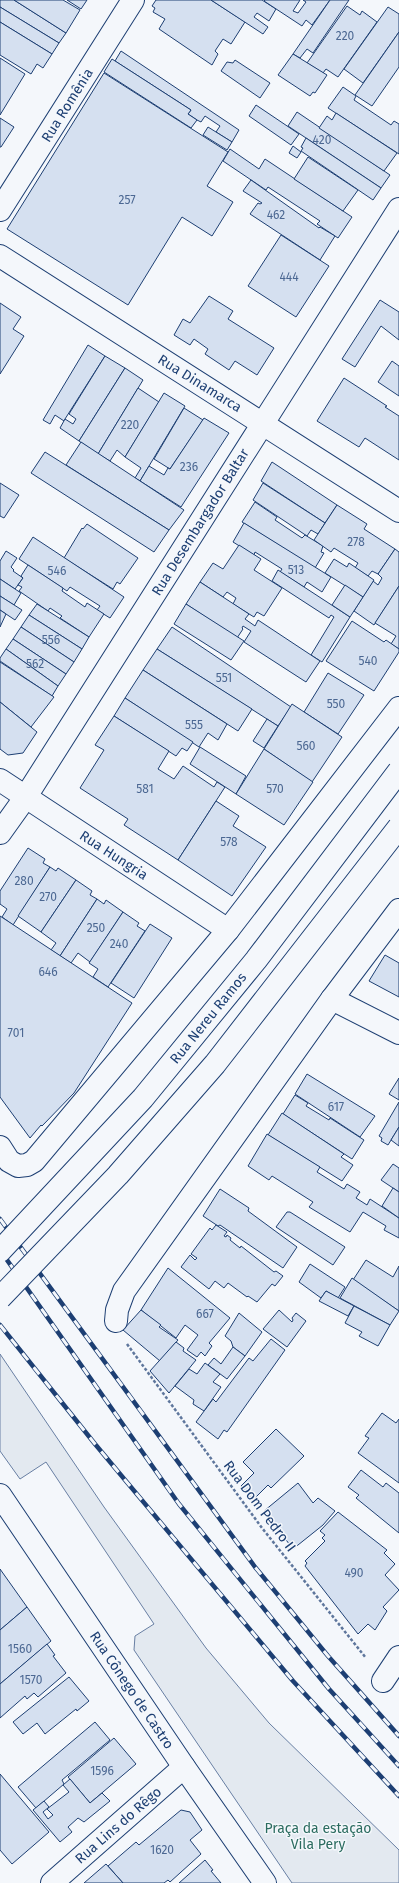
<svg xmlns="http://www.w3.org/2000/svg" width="399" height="1883" font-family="'Fira Sans',sans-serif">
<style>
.green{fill:#e3e9f0;stroke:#687fa3}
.building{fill:#d5e0f0;stroke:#1d3f73}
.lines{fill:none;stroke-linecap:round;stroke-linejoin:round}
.minor-casing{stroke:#1d3f73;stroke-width:24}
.tertiary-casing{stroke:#1d3f73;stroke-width:24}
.secondary-casing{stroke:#1d3f73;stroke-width:24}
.path{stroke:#5e769c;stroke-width:2.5;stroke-dasharray:3 2;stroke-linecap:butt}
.minor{stroke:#f4f7fb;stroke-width:22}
.tertiary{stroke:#f4f7fb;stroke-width:22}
.secondary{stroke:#f4f7fb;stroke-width:22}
.rail-casing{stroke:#1d3f73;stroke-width:4.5}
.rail{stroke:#f4f7fb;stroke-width:3;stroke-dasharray:9;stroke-linecap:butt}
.tertiary-bridge-casing{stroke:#1d3f73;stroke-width:24;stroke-linecap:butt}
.tertiary-bridge{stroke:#f4f7fb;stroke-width:22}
.labels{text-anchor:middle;stroke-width:3;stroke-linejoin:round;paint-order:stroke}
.number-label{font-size:12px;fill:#4b6792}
.street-label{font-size:14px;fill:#1d3f73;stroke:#f4f7fb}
.park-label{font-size:14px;fill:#2c6c60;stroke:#f4f7fb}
</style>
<rect width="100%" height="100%" fill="#f4f7fb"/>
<!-- green -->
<polygon class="green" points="0,1354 104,1507 206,1648 269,1723 399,1850 399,1883 292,1883 134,1650 135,1636 154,1624 46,1462 20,1479 0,1451"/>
<!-- building -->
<g class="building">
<polygon points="0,0 14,0 66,33 59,43 0,7"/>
<polygon points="14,0 63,0 80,10 66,33"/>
<polygon points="67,0 87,0 81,9"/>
<polygon points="156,0 211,0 245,22 231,44 223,39 215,51 218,54 212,65 159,29 165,19 153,12 155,8 152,6"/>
<polygon points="211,0 262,0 276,9 269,21 257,13 254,17 268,27 263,34"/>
<polygon points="265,0 300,0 293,11 298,13 306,2 303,0 330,0 312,25 306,20 302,26 264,1"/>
<polygon points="330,0 349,0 313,53 307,49 300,58 293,54"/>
<polygon points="347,6 360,15 362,11 377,22 338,77 326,69 323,73 307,63"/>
<polygon points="0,7 59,43 52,54 0,22"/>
<polygon points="388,7 399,14 399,32 363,83 344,69"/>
<polygon points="0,22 52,54 43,68 37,64 31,74 0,55"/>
<polygon points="399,32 399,67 372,106 355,95"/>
<polygon points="121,51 239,130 232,142 216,132 220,126 205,116 201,122 197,120 188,114 191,110 115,61"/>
<polygon points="293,54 327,75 315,93 313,92 310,96 278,75"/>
<polygon points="0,58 25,74 0,115"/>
<polygon points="112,59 191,110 188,114 197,120 191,128 104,72"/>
<polygon points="235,60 270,83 260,98 221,71 227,62 233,63"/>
<polygon points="104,73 228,152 207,186 233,202 212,236 182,217 128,305 7,229"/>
<polygon points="343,87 356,96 354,100 391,125 394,121 399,124 399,154 328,108"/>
<polygon points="256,105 299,134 291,145 249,116"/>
<polygon points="297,112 390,175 381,188 288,126"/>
<polygon points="336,113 397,153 384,171 319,128 327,116 332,120"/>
<polygon points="0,118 14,127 1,147 0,147"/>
<polygon points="208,127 232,142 227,150 203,135"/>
<polygon points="306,138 381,188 373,200 301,151 303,148 301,147"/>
<polygon points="293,146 301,152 297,158 289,153"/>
<polygon points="230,149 259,169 265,159 352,217 338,238 317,224 320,221 268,187 266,190 223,161"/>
<polygon points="308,157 358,190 343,211 294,179"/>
<polygon points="251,180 319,228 320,227 335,236 320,260 250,214 258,203 260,204 262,203 243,191"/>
<polygon points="281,235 329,266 296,317 248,286"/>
<polygon points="209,296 233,311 228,319 274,348 257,375 235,361 229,370 205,354 208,349 194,339 190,345 174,335 183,319 190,323"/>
<polygon points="380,300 399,312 399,340 381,326 355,367 342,359"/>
<polygon points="0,303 21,317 13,329 24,336 0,374"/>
<polygon points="88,345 105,356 65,419 64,421 55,415 50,424 43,420"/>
<polygon points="105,356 125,368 79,441 60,428 65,419 73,424 76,419 69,414"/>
<polygon points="392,361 399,366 399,396 378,382"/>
<polygon points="125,368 143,380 98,454 79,441"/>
<polygon points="344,378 387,406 385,407 399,416 399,460 365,438 359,447 317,421"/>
<polygon points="138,388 159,402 125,457 117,450 110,461 98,454"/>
<polygon points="164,393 185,406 140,481 135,478 141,468 125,457"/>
<polygon points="184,408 203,420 170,469 154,459"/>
<polygon points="204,418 229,433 181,507 140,481 149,466 164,475 168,468 170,469"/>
<polygon points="81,442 184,510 169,530 66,465"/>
<polygon points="45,452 169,530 154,552 31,473"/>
<polygon points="272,462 337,505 325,523 261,481"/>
<polygon points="0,483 19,495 4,518 0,516"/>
<polygon points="263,483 325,523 318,534 311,530 307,536 253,500"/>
<polygon points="255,502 277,517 275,520 302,538 305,535 323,546 321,552 324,553 315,568 242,522"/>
<polygon points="337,505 367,524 364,529 395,549 378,574 372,571 368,576 355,568 358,563 334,548 331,552 314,540"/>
<polygon points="244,523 331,577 322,592 307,582 304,587 280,572 282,569 255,552 254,555 233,542"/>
<polygon points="87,524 138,558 120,584 117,582 113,589 64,558 82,528 83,529"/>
<polygon points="33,537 124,597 110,618 97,610 100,606 70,587 67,591 19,559"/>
<polygon points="239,545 261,559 254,570 282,588 264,616 257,612 254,617 233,604 236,598 227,592 223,597 200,582 213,563 223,569"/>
<polygon points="395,549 399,552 399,586 374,625 354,611 373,581 378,585 382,578 378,574"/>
<polygon points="6,551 17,558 11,567 14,570 13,571 23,578 15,589 0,579 0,561"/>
<polygon points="334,559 347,567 349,563 374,580 363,597 325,573"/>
<polygon points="28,565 63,588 62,591 85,607 87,603 104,614 89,637 60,618 62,616 50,608 48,611 19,591 22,587 18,585 23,578 21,576"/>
<polygon points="278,570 350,617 322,662 311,655 334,617 331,615 329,618 272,581"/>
<polygon points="0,579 21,593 14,605 0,596"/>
<polygon points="200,582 249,614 245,619 255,626 258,620 320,661 306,682 244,642 251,631 243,626 242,628 243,629 237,638 186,604"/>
<polygon points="345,585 363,597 350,617 332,605"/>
<polygon points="399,586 399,649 391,644 396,636 375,623"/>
<polygon points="0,596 22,610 15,620 0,610"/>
<polygon points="37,604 89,637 82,649 29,615"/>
<polygon points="186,604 244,641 231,660 174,624"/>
<polygon points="0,610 6,614 0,627"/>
<polygon points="29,615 82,649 74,662 21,627"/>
<polygon points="352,621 384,642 386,640 399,649 399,652 374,691 326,661"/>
<polygon points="21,627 74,662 66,674 13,639"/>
<polygon points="172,627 291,707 278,726 157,649"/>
<polygon points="13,639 66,674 58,686 6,649"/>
<polygon points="6,649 58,686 52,696 0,661 0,658"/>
<polygon points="157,649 252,709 238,731 143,670"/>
<polygon points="0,662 54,697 31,727 0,702"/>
<polygon points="143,670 227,724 218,740 208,733 199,747 125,698"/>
<polygon points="328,673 364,695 338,734 304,712"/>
<polygon points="125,698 193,742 187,751 182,748 176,756 114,716"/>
<polygon points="0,702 37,732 23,753 8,755 0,749"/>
<polygon points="292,704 342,737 312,782 264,749"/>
<polygon points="114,716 169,751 158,769 174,779 183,766 214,787 217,782 225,787 178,860 124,825 128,819 80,788 104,750 95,745"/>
<polygon points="267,719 278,726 264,748 253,741"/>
<polygon points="200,747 246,776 236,794 190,764"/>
<polygon points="264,749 313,782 284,825 236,794"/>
<polygon points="216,801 239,816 233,826 266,847 232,896 178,860"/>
<polygon points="28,848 45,859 43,863 50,867 13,925 2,917 7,909 0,904 0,891"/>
<polygon points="50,867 56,871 58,868 76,880 41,932 18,916"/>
<polygon points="76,880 92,891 90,895 97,899 60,956 51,950 56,943 41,932"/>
<polygon points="97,899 104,904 106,900 123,912 90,962 78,953 71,963 60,956"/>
<polygon points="123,912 139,923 137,926 145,931 108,987 93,977 98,969 89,963"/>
<polygon points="0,916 132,1003 74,1093 42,1126 41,1125 30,1138 0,1097"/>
<polygon points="150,924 172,938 134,998 111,983"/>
<polygon points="385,955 399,963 399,997 369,981"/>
<polygon points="307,1074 375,1116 360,1137 295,1094"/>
<polygon points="399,1078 399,1100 389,1094"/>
<polygon points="295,1095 308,1103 306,1106 329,1120 330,1118 364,1140 352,1159 283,1114"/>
<polygon points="399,1102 399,1127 388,1145 381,1141 382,1138 379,1136"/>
<polygon points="282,1113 344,1154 341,1157 353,1165 342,1181 268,1135"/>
<polygon points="399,1127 399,1146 391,1140"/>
<polygon points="267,1134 320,1167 317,1172 344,1189 347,1184 360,1192 356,1198 367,1205 370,1199 399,1218 399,1238 384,1230 386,1226 363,1212 350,1232 309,1207 313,1202 272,1176 269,1180 248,1166"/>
<polygon points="393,1164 399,1168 399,1192 381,1180"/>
<polygon points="393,1188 399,1192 399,1218 382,1206"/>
<polygon points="220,1189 249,1208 248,1211 297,1247 283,1268 220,1225 218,1226 203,1216"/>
<polygon points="287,1212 290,1212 345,1247 333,1265 276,1227"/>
<polygon points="216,1225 227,1232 224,1236 226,1237 227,1235 231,1238 230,1240 240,1248 241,1246 274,1272 276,1271 283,1276 275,1286 272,1284 257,1302 248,1296 247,1297 228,1283 224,1288 215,1281 209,1289 181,1267 190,1255 195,1260 197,1258 191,1254 210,1228 212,1230"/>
<polygon points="366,1260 393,1277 399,1266 399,1311 353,1280"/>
<polygon points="310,1264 345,1287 338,1298 326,1291 321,1298 299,1282"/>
<polygon points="168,1268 230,1318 209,1343 212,1346 205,1356 201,1352 197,1357 187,1350 198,1335 185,1325 176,1338 141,1310"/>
<polygon points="352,1278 399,1311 390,1325 340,1298"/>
<polygon points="326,1291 354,1306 348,1316 319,1301"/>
<polygon points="354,1306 390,1325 378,1346 359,1336 362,1332 345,1323"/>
<polygon points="141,1310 161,1325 159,1327 178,1340 160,1361 123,1330"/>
<polygon points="279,1310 292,1322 293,1320 292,1318 296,1313 306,1321 287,1347 263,1329"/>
<polygon points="239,1313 262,1332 245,1356 233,1347 231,1341 225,1336"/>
<polygon points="271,1339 285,1350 227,1432 224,1430 218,1439 196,1422 213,1399 216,1402 249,1358 253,1361"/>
<polygon points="176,1342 184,1348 183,1351 196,1360 169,1393 150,1371"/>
<polygon points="233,1347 245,1356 227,1379 208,1365 214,1358 221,1364"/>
<polygon points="205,1363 220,1374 213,1382 221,1387 204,1411 193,1404 194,1400 175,1386 189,1369 197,1374"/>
<polygon points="382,1413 396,1423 399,1419 399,1483 358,1453 369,1438 365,1436"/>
<polygon points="276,1429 304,1456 271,1488 268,1485 253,1500 241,1486 254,1473 243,1462"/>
<polygon points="361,1470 383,1487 386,1483 399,1493 399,1533 356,1498 359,1495 348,1487"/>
<polygon points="298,1483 313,1503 318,1498 335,1511 323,1525 293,1549 264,1511"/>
<polygon points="338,1512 387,1550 384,1553 395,1564 385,1575 399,1590 383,1607 387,1611 375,1630 368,1624 358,1634 305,1566 307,1563 305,1561 325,1541 322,1538 325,1535 320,1531"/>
<polygon points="0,1569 27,1607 0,1630"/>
<polygon points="27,1607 51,1641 0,1684 0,1630"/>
<polygon points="47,1644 55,1655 53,1656 66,1673 38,1697 34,1693 27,1699 25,1696 0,1718 0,1684"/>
<polygon points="69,1677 89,1701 77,1711 76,1709 45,1734 37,1723 23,1734 13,1722"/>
<polygon points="95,1722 110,1740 62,1780 64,1784 36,1808 18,1787"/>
<polygon points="114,1738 136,1764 90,1803 68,1777"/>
<polygon points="0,1774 49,1832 12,1864 0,1850"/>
<polygon points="70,1779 90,1803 102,1793 110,1801 84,1822 78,1818 68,1827 72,1832 60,1842 33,1810 44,1801 49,1807 43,1812 48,1819 53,1815 47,1809 69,1792 63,1785"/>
<polygon points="181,1810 190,1812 202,1830 190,1840 201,1854 170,1882 168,1880 164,1883 123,1883 108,1866 136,1842 139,1845"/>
<polygon points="205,1860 213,1870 211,1871 221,1883 179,1883"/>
<polygon points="106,1864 123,1883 84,1883"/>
</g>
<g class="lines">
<!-- minor casing -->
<g class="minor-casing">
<g id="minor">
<polyline points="0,210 133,0"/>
<polyline points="0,780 228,930"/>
<polyline points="0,833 25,798 399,209"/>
<polyline points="332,999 399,1033"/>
<polyline points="0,1147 9,1161 18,1166 27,1165 34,1161 228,930 399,708"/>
<polyline points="116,1321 117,1310 124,1291 332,999 399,910"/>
<polyline points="383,1681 399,1657"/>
</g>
</g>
<!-- tertiary casing -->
<g class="tertiary-casing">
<g id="tertiary">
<polyline points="0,256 399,511"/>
<polyline points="52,1883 184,1767"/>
</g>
</g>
<!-- secondary casing -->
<g class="secondary-casing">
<polyline id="secondary" points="0,1495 184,1767 265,1883"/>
</g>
<!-- path -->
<polyline class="path" points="127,1344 262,1528 366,1658"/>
<!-- minor -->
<use href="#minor" class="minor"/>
<!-- tertiary -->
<use href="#tertiary" class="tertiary"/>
<!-- secondary -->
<use href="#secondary" class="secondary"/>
<!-- rail casing -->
<g class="rail-casing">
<g id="rail">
<polyline points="0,1219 255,1567 328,1656 399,1736"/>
<polyline points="0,1250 179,1504 329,1689 399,1766"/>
<polyline points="0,1325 95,1444 293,1681 399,1796"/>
</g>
</g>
<!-- rail -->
<use href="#rail" class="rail"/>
<!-- tertiary-bridge casing -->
<g class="tertiary-bridge-casing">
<g id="tertiary-bridge">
<polyline points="0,1251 143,1098 256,960 399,771"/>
<polyline points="0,1298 118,1175 215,1064 399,827"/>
</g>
</g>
<!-- tertiary-bridge -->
<use href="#tertiary-bridge" class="tertiary-bridge"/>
</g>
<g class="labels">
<!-- number labels -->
<g class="number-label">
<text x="345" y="40">220</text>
<text x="322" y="144">420</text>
<text x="127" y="204">257</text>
<text x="276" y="219">462</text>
<text x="289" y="281">444</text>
<text x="130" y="429">220</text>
<text x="189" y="471">236</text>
<text x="356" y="546">278</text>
<text x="296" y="574">513</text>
<text x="57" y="575">546</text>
<text x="51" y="644">556</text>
<text x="368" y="665">540</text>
<text x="35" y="668">562</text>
<text x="224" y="682">551</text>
<text x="336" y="708">550</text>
<text x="194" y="729">555</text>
<text x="306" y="750">560</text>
<text x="145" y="793">581</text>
<text x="275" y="793">570</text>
<text x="229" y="846">578</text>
<text x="24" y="885">280</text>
<text x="48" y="901">270</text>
<text x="96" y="932">250</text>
<text x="119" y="948">240</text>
<text x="48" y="976">646</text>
<text x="16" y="1037">701</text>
<text x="336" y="1111">617</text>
<text x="205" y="1318">667</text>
<text x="354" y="1577">490</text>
<text x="20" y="1653">1560</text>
<text x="31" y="1684">1570</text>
<text x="102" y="1775">1596</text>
<text x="162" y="1854">1620</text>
</g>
<!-- street labels -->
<g class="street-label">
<text transform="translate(67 105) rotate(-58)" y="5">Rua Romênia</text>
<text transform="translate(200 383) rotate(32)" y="5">Rua Dinamarca</text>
<text transform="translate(200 522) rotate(-58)" y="5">Rua Desembargador Baltar</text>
<text transform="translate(114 855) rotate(33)" y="5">Rua Hungria</text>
<text transform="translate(208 1018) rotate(-51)" y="5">Rua Nereu Ramos</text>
<text transform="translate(260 1506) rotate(53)" y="5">Rua Dom Pedro II</text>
<text transform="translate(132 1690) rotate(56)" y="5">Rua Cônego de Castro</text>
<text transform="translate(118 1825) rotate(-41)" y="5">Rua Lins do Rêgo</text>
</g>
<!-- park labels -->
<g class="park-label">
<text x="318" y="1833">Praça da estação<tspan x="318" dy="16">Vila Pery</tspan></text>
</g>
</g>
</svg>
